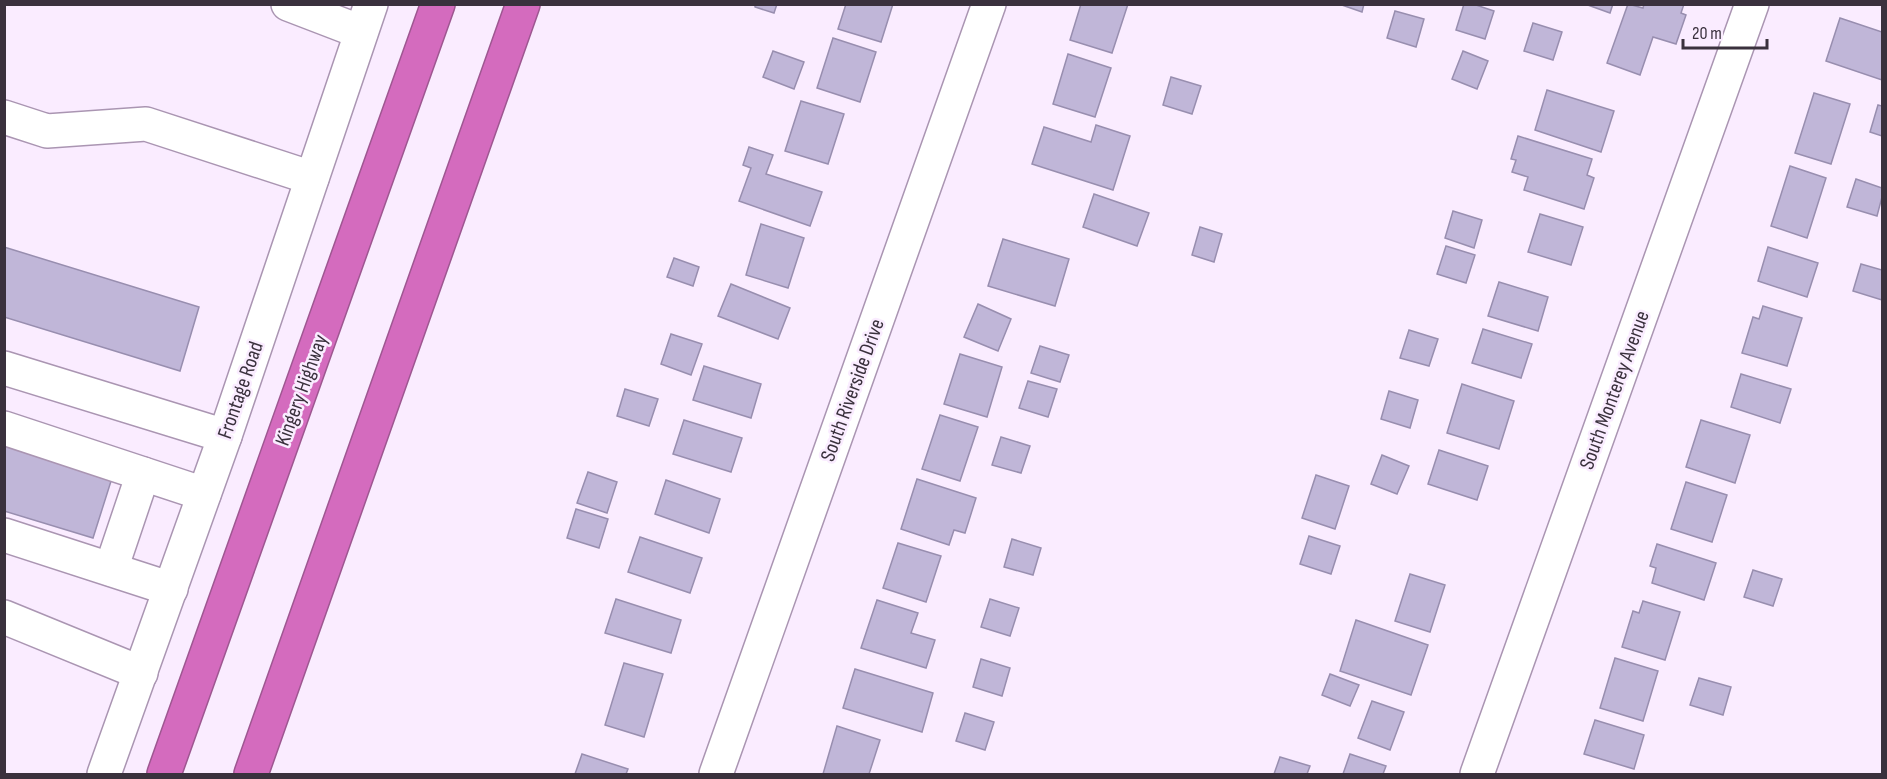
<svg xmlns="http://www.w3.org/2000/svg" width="1887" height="779" font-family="'Sofia Sans Condensed',sans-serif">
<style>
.building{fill:#c0b6d8;stroke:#988eaf;stroke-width:1.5}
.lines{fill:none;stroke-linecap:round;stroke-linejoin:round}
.minor-casing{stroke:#aa95b2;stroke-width:36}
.highway-casing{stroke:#9e5791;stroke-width:36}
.minor{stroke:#fff;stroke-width:33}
.highway{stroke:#d46bbe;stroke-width:33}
.labels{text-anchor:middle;stroke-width:5;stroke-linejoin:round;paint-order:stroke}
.street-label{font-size:21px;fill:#3a313d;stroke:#faecff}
</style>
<rect width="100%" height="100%" fill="#faecff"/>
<!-- building -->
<g class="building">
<polygon points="755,4 777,4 774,13 755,7"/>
<polygon points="846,4 893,4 881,42 838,29"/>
<polygon points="1081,4 1128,4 1112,53 1070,40"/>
<polygon points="1339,4 1364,4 1362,12"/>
<polygon points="1464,4 1473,4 1494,11 1485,39 1456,30"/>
<polygon points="1585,4 1613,4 1610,13"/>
<polygon points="1628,4 1643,8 1644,4 1684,4 1681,13 1686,15 1676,44 1653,37 1640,75 1607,63"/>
<polygon points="1395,11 1424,19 1416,47 1387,38"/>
<polygon points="1840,18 1882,32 1882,80 1826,61"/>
<polygon points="1533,23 1562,32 1553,60 1524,51"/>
<polygon points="833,38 876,52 860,102 817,88"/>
<polygon points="773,51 804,62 794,89 763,77"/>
<polygon points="1463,51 1488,61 1477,89 1452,79"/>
<polygon points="1068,54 1111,68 1095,117 1053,104"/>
<polygon points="1171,77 1201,86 1192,114 1163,105"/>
<polygon points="1547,90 1614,111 1601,152 1535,130"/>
<polygon points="1814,93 1850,104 1831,164 1795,153"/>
<polygon points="801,101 844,114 828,164 785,151"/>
<polygon points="1878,105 1882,106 1882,136 1870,132"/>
<polygon points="1096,125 1130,136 1113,190 1032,164 1044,127 1091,142"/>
<polygon points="1518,136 1592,159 1587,175 1594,178 1584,209 1524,190 1528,177 1512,172 1516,160 1511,159"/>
<polygon points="749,147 773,155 766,174 822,192 810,226 739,201 751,168 743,165"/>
<polygon points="1790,166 1826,178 1807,238 1771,226"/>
<polygon points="1856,179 1882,188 1882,197 1877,216 1847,207"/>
<polygon points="1094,194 1149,213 1137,246 1083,227"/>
<polygon points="1453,211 1482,220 1474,248 1445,238"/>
<polygon points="1540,214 1583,227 1571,265 1528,252"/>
<polygon points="761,224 804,238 788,288 746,275"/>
<polygon points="1200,227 1222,234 1214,262 1192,255"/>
<polygon points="1003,239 1069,259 1055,306 988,286"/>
<polygon points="1446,246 1475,255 1466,283 1437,274"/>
<polygon points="4,247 199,307 180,371 4,317"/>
<polygon points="1768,247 1818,263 1807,297 1758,281"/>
<polygon points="674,258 699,267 693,286 667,277"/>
<polygon points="1861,264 1882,270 1882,300 1853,291"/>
<polygon points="1499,282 1548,297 1538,331 1488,316"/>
<polygon points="731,284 790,308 778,339 718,316"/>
<polygon points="978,304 1011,319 998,351 964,337"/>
<polygon points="1763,306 1802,318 1787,366 1742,353 1753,317 1759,319"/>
<polygon points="1483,329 1532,344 1521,378 1472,363"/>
<polygon points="1409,330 1438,339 1429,366 1400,358"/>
<polygon points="671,334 702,344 691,375 661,364"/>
<polygon points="1040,346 1069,355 1060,382 1031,373"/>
<polygon points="960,354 1002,367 987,417 944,404"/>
<polygon points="704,366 761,384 751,418 693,400"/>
<polygon points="1741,374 1791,389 1780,423 1731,407"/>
<polygon points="1028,381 1057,389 1048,417 1019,408"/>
<polygon points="1462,384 1514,401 1499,449 1447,433"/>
<polygon points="625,389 658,399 649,426 617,416"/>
<polygon points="1389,391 1418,400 1410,428 1381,419"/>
<polygon points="940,415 978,427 960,481 922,469"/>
<polygon points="684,420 742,438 731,472 673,454"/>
<polygon points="1701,420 1750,435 1735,483 1686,467"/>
<polygon points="1001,437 1030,446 1021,473 992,465"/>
<polygon points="4,445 112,478 93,538 4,511"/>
<polygon points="1439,450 1488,466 1477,500 1428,484"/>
<polygon points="1382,455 1409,466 1397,494 1371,484"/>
<polygon points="588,472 617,482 607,513 577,503"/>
<polygon points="1316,475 1349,486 1335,529 1302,518"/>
<polygon points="917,479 976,498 965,533 954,530 949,545 901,529"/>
<polygon points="666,480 720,499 709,533 655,514"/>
<polygon points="1686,482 1727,495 1712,542 1671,529"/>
<polygon points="576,509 608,519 599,548 567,538"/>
<polygon points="1309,536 1340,546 1331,574 1300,564"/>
<polygon points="640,537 702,558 690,593 628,572"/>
<polygon points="1012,539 1041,548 1033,575 1004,567"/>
<polygon points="898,543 941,556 926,602 883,588"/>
<polygon points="1657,544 1716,563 1704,600 1652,583 1656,568 1650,566"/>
<polygon points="1753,570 1782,579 1773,606 1744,597"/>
<polygon points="1410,574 1445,585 1430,632 1395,621"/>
<polygon points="616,599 681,620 671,653 605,633"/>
<polygon points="990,599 1019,608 1010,636 981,627"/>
<polygon points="877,600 918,613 911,633 935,640 926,668 861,648"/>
<polygon points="1643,601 1680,612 1665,660 1622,647 1633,611 1639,613"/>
<polygon points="1356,620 1428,645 1411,695 1340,671"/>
<polygon points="1615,658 1658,671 1643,721 1600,708"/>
<polygon points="981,659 1010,668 1002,696 973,687"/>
<polygon points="624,663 663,674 644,737 605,725"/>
<polygon points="855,669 933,693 922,732 843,708"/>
<polygon points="1330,674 1359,685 1350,706 1322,695"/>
<polygon points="1699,678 1731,687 1723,715 1690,705"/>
<polygon points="1372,701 1404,712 1390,750 1358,738"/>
<polygon points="965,713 994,722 985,750 956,741"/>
<polygon points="1595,720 1644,735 1634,769 1584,754"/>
<polygon points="837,726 880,740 869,774 823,774"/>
<polygon points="582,754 628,769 626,774 575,774"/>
<polygon points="1350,754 1386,766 1383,774 1343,774"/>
<polygon points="1280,757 1310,766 1307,774 1274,774"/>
</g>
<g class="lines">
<!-- minor casing -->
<g class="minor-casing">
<g id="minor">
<polyline points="288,4 361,32"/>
<polyline points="4,117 47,131 146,124 312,178"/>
<polyline points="4,368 225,436"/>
<polyline points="4,428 204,494"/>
<polyline points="4,535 171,589"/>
<polyline points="111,569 143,474"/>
<polyline points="4,617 141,673"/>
<polyline points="104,774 225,436 371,4"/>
<polyline points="716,774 989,4"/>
<polyline points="1477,774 1752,4"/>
</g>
</g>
<!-- highway casing -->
<g class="highway-casing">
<g id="highway">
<polyline points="164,774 438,4"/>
<polyline points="251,774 523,4"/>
</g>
</g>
<!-- minor -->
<use href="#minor" class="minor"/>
<!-- highway -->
<use href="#highway" class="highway"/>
</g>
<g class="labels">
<!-- street labels -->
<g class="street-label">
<text transform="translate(240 390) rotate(-71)" y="7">Frontage Road</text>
<text transform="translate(301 390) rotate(-70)" y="7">Kingery Highway</text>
<text transform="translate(852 390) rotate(-70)" y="7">South Riverside Drive</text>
<text transform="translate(1614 390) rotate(-70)" y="7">South Monterey Avenue</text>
</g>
</g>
<!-- border -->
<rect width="1887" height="779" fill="none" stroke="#3a313d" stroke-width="12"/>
<!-- scale -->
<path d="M1683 39v9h84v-9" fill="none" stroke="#3a313d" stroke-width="3"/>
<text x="1692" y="39" font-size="18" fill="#3a313d" stroke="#faecff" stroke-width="4.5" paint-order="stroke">20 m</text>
</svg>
